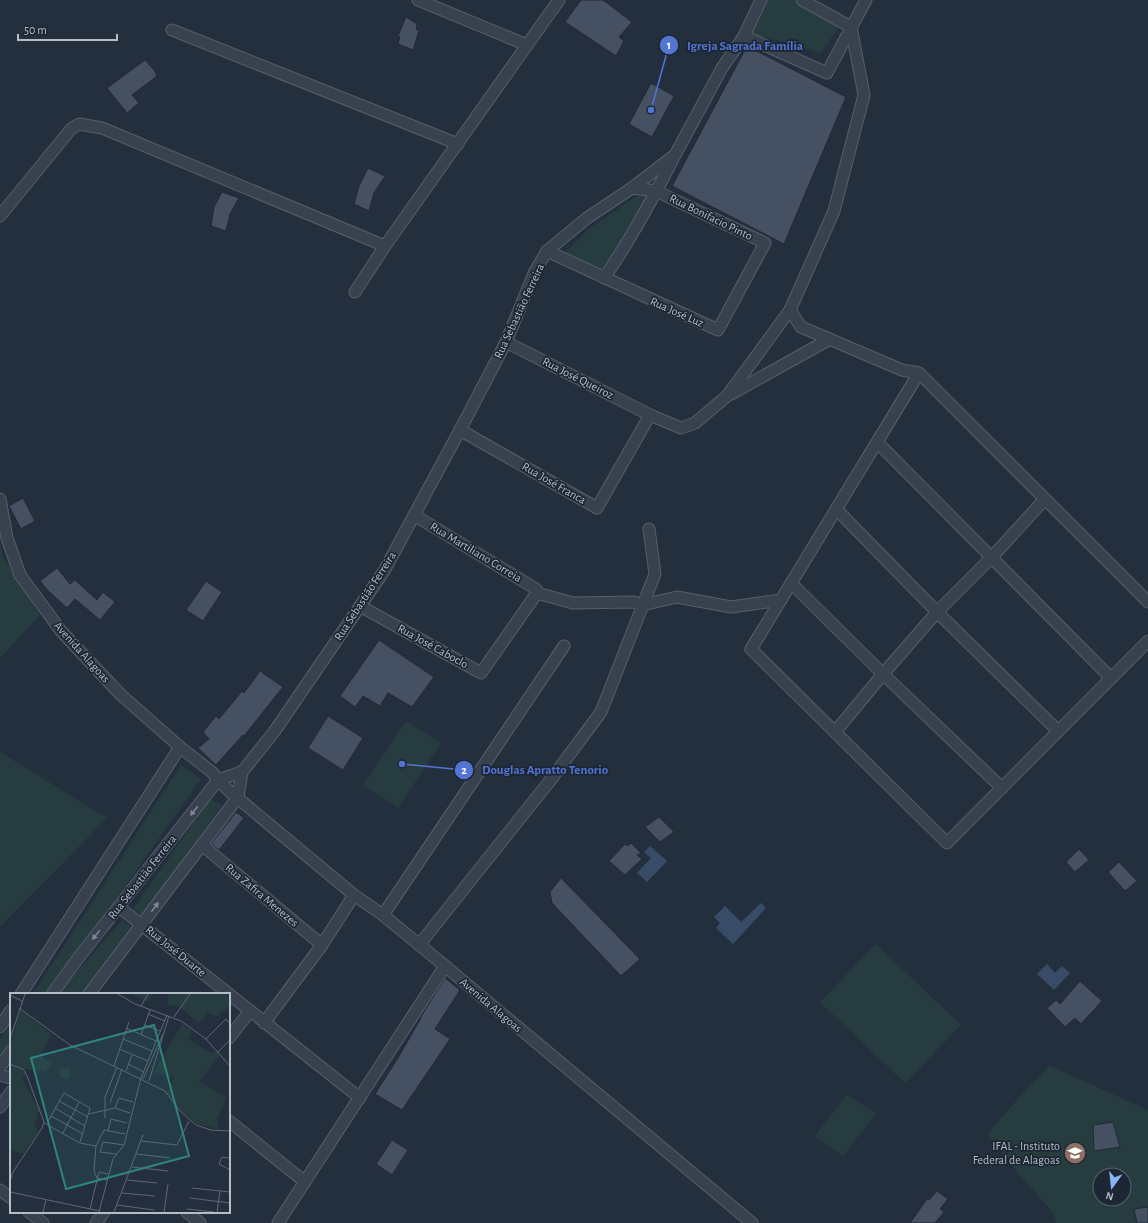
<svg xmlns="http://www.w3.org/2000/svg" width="1148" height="1223" font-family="'Alegreya Sans',sans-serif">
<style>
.green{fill:#263c3f;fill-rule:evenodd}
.water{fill:#394c67}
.building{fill:#455162;stroke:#1f2835}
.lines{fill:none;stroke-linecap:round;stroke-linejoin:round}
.minor-casing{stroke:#565f6c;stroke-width:13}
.minor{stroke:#38414e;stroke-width:11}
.oneway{fill:#7c8592}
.labels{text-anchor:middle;stroke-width:3.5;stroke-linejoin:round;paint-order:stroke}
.street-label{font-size:12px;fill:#b4bcc9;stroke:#1d2633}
.poi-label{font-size:12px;fill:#b4bcc9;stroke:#1d2633;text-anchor:end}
.inset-road{fill:none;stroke:#5e6776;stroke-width:1}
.view{fill:#308480;fill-opacity:0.15;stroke:#308480;stroke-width:2}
.inset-edge{fill:none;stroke:#b4bcc9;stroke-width:2}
.leader{fill:none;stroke:#5274d3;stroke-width:1.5}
.callout-dot{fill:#5274d3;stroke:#1d2633;stroke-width:1.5}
.mark-label{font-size:12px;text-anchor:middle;font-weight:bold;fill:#fff}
.callout-label{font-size:13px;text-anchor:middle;font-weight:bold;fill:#5274d3;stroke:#1d2633;stroke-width:3.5;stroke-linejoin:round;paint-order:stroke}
</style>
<rect width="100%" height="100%" fill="#242f3e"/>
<!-- green -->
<g class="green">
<polygon points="768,0 794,0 841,24 821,53 750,33"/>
<polygon points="637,196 647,197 605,270 600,272 564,254 590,228"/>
<polygon points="0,542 3,557 40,615 0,658"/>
<polygon points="406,721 441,743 398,808 363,785"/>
<polygon points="0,752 107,818 0,927"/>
<polygon points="181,765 201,779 134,874 44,994 33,994"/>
<polygon points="210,799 222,805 144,916 133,909"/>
<polygon points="122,920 133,928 81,994 58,994"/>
<polygon points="876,944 961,1025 905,1083 820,1002"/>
<polygon points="11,1024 11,1041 0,1056 0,1039"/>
<path d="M1050,1066L1148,1110V1223H1056L1054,1214L1017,1172L987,1134L1030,1085ZM1100,1175H1124V1199H1100Z"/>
<polygon points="847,1095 876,1113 843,1156 815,1136"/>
</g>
<!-- water -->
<g class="water">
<polygon points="650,846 667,861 647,882 637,873 651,858 644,852"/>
<polygon points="761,903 766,908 733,944 716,928 720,923 714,917 725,906 741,922"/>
<polygon points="1047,964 1055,973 1062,966 1070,973 1054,990 1037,974"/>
</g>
<!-- building -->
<g class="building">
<polygon points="581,0 603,0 632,22 619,37 624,41 616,56 565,22"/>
<polygon points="406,17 417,24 416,29 419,31 413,50 398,44 400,37 398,36"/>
<polygon points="747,46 846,97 784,244 672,186"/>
<polygon points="145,60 155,71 157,76 132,95 139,103 127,113 107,88"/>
<polygon points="651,83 674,96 652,137 629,124"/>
<polygon points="368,168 385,176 374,193 369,211 354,204 359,186"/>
<polygon points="222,192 239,198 230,214 226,231 211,226 214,207"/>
<polygon points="23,498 35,521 21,529 9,506"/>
<polygon points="57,568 70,584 75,580 97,600 103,592 115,602 100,620 75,599 67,608 51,593 50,593 40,581"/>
<polygon points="206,581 222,592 203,621 186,610"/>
<polygon points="379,640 434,677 412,707 388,693 380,706 363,696 355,707 340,696"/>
<polygon points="260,671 283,687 244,736 243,735 216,765 198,748 209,739 203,732 216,716 219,719 242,691 244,693"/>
<polygon points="328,716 363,738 343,770 308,748"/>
<polygon points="236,812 244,818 219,850 211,844"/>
<polygon points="659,817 674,832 660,842 645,827"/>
<polygon points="631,843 641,853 637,855 642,859 625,875 609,861 625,844 628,846"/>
<polygon points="1079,849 1089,860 1075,872 1066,862"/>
<polygon points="1119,862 1137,881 1125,891 1108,872"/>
<polygon points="561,878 640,959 621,976 552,903 550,892"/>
<polygon points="445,978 460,990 435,1029 450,1039 402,1110 375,1094 398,1058 421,1018 420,1018"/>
<polygon points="1080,981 1102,1001 1081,1024 1075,1018 1065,1027 1047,1008 1056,1000 1060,1004"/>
<polygon points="1113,1122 1120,1147 1094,1151 1093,1125"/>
<polygon points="392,1140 408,1150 392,1175 376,1164"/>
<polygon points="937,1191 948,1199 940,1209 944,1212 935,1223 910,1223 927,1199 929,1200"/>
<polygon points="1148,1207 1148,1223 1137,1223 1134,1209"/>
</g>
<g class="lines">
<!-- minor casing -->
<g class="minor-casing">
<g id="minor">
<polyline points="418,0 527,45"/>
<polyline points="802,0 851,27 864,95 834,211 790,310 801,327 902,370 919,373 1148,602"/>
<polyline points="172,30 458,144"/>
<polyline points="744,36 827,73 866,0"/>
<polyline points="0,216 71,129 79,124 102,128 385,246"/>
<polyline points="547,251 718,330 765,243 656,191 632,188"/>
<path d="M604,278C630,241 652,200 673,159"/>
<polyline points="355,292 385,246 559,0"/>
<polyline points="506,342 650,415 681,428 695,423 727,396 790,310"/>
<polyline points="919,373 751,649 947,843 1148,641"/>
<polyline points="731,394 830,339"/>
<polyline points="460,430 597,508 650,415"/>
<polyline points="877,442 1111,678"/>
<polyline points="0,499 7,538 20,575 61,631 120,694 180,747 213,773 218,780 228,790 354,895 383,915 445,966 752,1223"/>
<polyline points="836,509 937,612 1058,731"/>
<polyline points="791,583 883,674 1002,788"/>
<polyline points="537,593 573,603 634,602 642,605 677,597 731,607 781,600"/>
<polyline points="360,606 481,673 537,593 536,589 414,515"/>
<polyline points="835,732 883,674 937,612 992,557 1045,499"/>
<polyline points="202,845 322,945"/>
<polyline points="119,907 229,994"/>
<polyline points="383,915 564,646"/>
<polyline points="419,945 549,782 601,712 655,574 649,529"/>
<polyline points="21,994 180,747"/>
<polyline points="52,994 79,957 218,780 242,772"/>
<polyline points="89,994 238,797 242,772 274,732 384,571 460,430 506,342 535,271 547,251 587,218 632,188 675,155 722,68 744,36 761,0"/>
<polyline points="229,994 360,1098"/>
<polyline points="264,1023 322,945 354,895"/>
<polyline points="0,1027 11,1010"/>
<polyline points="229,1038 250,1011"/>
<polyline points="0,1067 11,1051"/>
<polyline points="0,1075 11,1078"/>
<polyline points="0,1107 11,1092"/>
<polyline points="229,1121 305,1182"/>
<polyline points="0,1190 11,1198"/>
<polyline points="29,1212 43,1223"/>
<polyline points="187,1212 200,1223"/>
<polyline points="96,1223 104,1212"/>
<polyline points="278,1223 445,966"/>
</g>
</g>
<!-- minor -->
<use href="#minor" class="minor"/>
</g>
<!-- one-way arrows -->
<defs><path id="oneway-solid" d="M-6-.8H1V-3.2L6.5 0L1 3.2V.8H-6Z"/></defs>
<g class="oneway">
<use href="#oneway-solid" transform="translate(194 811) rotate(128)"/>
<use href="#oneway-solid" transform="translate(155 907) rotate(-53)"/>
<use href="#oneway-solid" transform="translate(96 935) rotate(129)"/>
</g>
<!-- icons -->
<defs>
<g id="university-disc" transform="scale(1.15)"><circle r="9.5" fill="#8d6e63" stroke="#1d2633"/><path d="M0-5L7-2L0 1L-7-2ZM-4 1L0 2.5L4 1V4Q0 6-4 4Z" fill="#fff"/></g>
</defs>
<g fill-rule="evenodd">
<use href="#university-disc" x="1075" y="1153"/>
</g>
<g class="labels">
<!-- street labels -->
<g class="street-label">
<text transform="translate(711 217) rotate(26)" y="4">Rua Bonifacio Pinto</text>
<text transform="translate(519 311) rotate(-65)" y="4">Rua Sebastião Ferreira</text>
<text transform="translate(677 312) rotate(24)" y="4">Rua José Luz</text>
<text transform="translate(578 378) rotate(27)" y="4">Rua José Queiroz</text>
<text transform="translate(554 483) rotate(30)" y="4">Rua José Franca</text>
<text transform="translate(476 552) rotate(31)" y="4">Rua Martiliano Correia</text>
<text transform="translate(365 596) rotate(-57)" y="4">Rua Sebastião Ferreira</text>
<text transform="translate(433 646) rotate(29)" y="4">Rua José Caboclo</text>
<text transform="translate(82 652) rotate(48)" y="4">Avenida Alagoas</text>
<text transform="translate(142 877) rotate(-52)" y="4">Rua Sebastião Ferreira</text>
<text transform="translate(262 895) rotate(40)" y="4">Rua Zafira Menezes</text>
<text transform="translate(176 951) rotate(39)" y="4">Rua José Duarte</text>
<text transform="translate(491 1005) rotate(40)" y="4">Avenida Alagoas</text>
</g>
<!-- poi labels -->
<g class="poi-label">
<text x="1060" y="1150">IFAL - Instituto<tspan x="1060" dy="14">Federal de Alagoas</tspan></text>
</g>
</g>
<!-- overview -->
<g transform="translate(10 993)">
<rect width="220" height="220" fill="#242f3e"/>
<path d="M122,1H144L137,9ZM159,1H220V13L207,23L196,20L195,24L188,30L170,14L157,11ZM9,16L41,41L31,63L41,70L36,79L14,76L0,70V47L5,38ZM172,31L182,38L178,45L201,61L206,58L210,62L189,89L216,104L207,127L208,136L187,131L170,117L157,99L164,85L144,79ZM0,71L11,76L16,82L12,85L30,119L27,120L28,125L24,130L28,139L13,161L0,157ZM49 80a6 6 0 1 1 12 0a6 6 0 1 1-12 0Z" fill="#263c3f"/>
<path class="inset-road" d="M108,1L125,11L171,28L196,46L220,73M0,2L12,8M131,13L138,1M9,15L60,52L155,98L170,118L186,132L201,137L220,138M138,21L155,28M164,24L180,1M135,32L150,38M116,35L146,48M131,42L140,17M0,46L15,1M113,46L142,58M196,46L216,26L220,31M109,56L138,68M208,59L220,47M0,71L13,76L17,83L34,129L32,135L3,179L0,188M118,71L134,79M104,73L119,29M116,78L122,62M133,86L153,41M139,88L159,23M49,108L78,124M100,110L112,76M45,115L75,133M120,120L105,115L109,105L123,109M79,121L105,115M41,123L73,141M95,125V104L107,74M34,130L70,150L86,153L84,178L87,185L97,187M37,130L54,100L80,115L70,149M98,138L101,126L117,130M53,140L69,109M131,148L167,152L179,128M86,153L94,137L115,141M106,161L90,159L93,149L114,152M126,161L160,165M220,165L212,164L209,171L220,177M122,174L158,178M117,187L147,190M182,195L220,199M0,199L90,218M112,200L145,203M180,205L220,210M107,212L144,217M80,216L89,179L99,181M177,216L204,219M33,219L36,207M89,219L103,166L114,152L131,85L157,22M104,219L133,142M154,219L158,191M207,219L210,198"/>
<path class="view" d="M144,32L179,163L56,196L21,65Z"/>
<rect width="220" height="220" class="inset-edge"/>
</g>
<!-- callouts -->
<path class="leader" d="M651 110L669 45M402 764L464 770"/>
<g class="callout-dot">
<circle cx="651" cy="110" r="4"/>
<circle cx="402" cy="764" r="4"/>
<circle cx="669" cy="45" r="10"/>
<circle cx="464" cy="770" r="10"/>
</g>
<g class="mark-label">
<text x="669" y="49">1</text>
<text x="464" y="774">2</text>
</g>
<g class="callout-label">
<text x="745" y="50">Igreja Sagrada Família</text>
<text x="545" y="774">Douglas Apratto Tenorio</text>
</g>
<!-- north arrow -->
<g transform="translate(1112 1187) rotate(195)"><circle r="19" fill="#1d2633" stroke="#59626f"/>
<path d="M0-3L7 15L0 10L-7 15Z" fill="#8ab4f8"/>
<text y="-6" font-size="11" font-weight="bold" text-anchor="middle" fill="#b4bcc9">N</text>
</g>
<!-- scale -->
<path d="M18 34v6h99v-6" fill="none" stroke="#b4bcc9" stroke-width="2"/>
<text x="24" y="34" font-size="12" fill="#b4bcc9" stroke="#1d2633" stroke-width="3" paint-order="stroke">50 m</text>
</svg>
